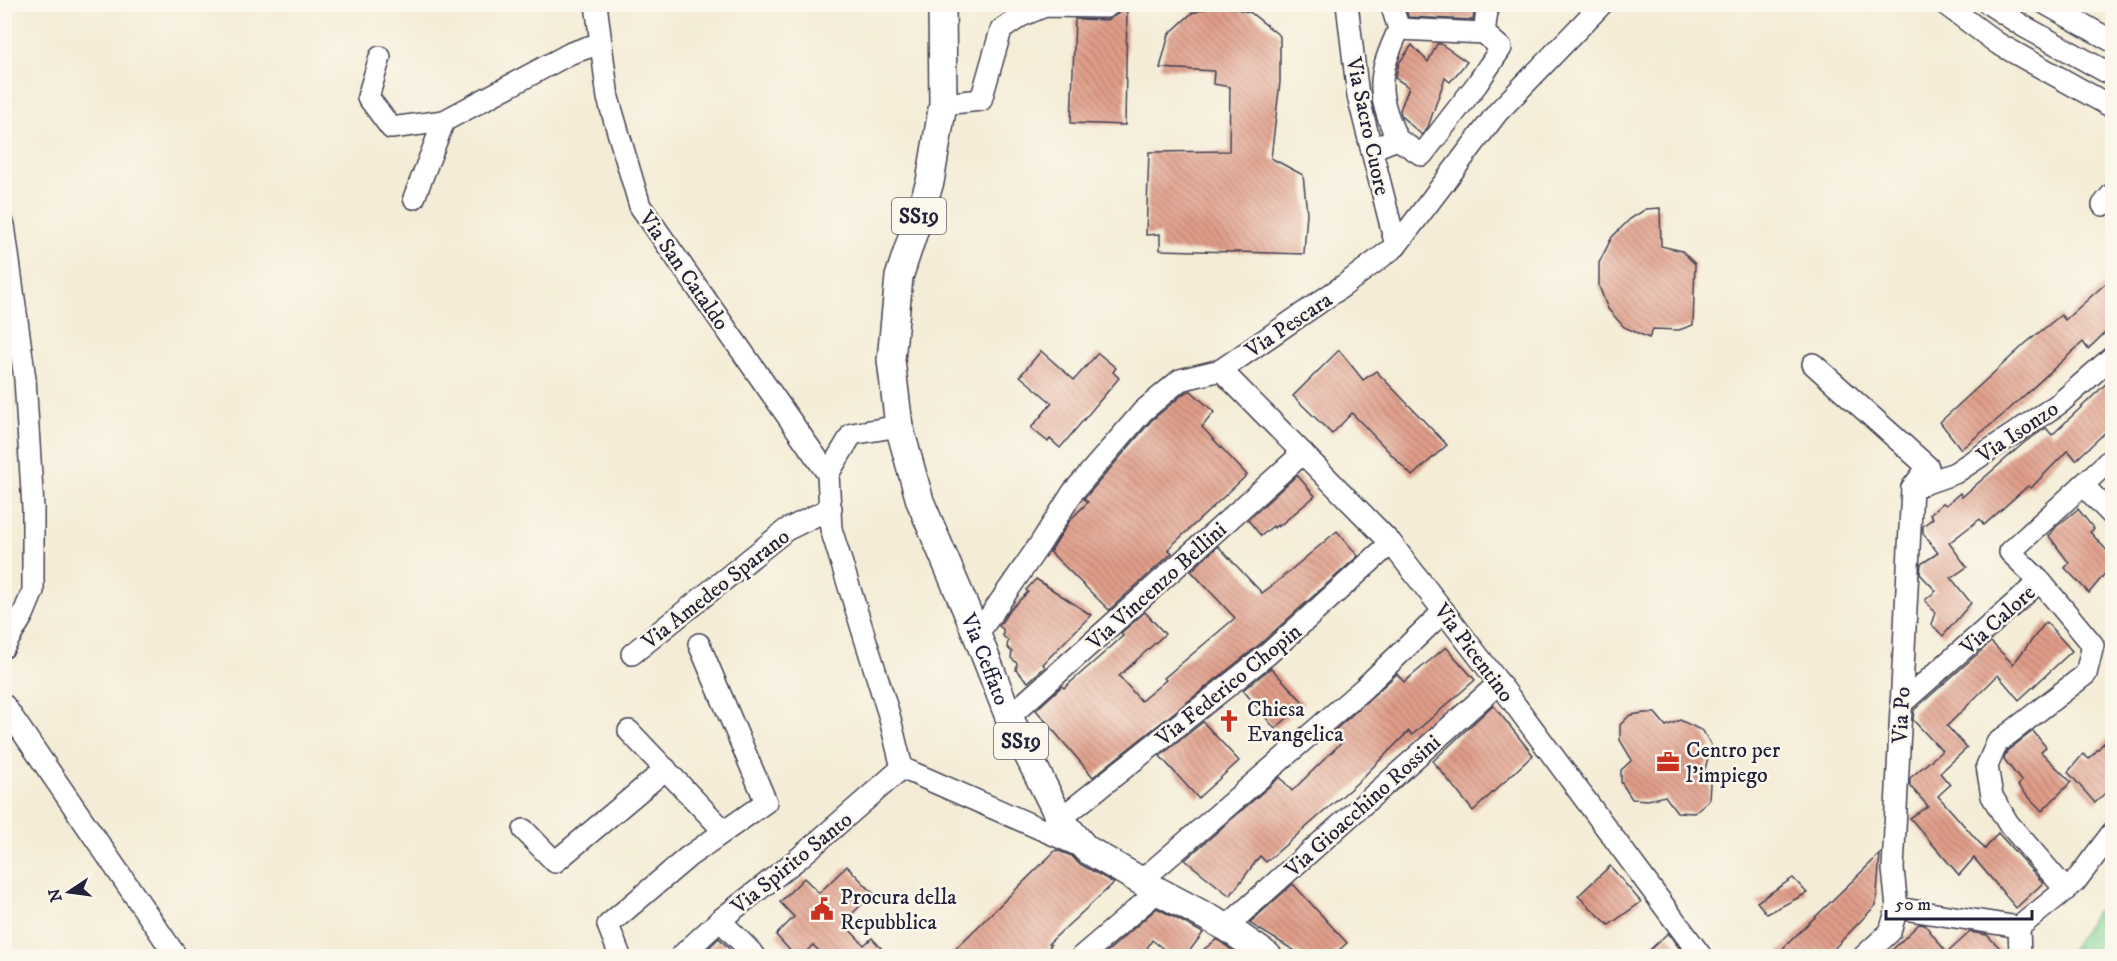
<svg xmlns="http://www.w3.org/2000/svg" width="2117" height="961" font-family="'IM FELL DW Pica',serif">
<style>
.park{fill:url(#park-crowns);stroke:#547c68;stroke-width:1.5}
.building{fill:url(#building-back-hatch)}
.lines{fill:none;stroke-linecap:round;stroke-linejoin:round}
.minor-casing{stroke:#424052;stroke-width:24}
.major-casing{stroke:#424052;stroke-width:30}
.minor{stroke:#fff;stroke-width:21}
.major{stroke:#fff;stroke-width:27}
.labels{text-anchor:middle;stroke-width:5;stroke-linejoin:round;paint-order:stroke}
.shield{fill:#fbf7ec;stroke:#636270;stroke-width:1.5}
.shield-label{font-size:21px;font-weight:bold;fill:#22223b}
.street-label{font-size:22px;fill:#22223b;stroke:#fbf7ec}
.poi-label{font-size:22px;fill:#22223b;stroke:#fbf7ec;text-anchor:start}
</style>
<defs>
<pattern id="park-crowns" width="20" height="18" patternUnits="userSpaceOnUse" patternTransform="scale(1.5)"><rect width="20" height="18" fill="#85d696"/><path d="M2 6a3 3 0 1 1 6 0M12 15a3 3 0 1 1 6 0" fill="none" stroke="#73b782"/></pattern>
<pattern id="building-back-hatch" width="6" height="6" patternUnits="userSpaceOnUse" patternTransform="scale(1.5)"><rect width="6" height="6" fill="#e09d89"/><path d="M-1 5l2 2M0 0l6 6M5-1l2 2" fill="none" stroke="#b58071"/></pattern>
</defs>
<rect width="100%" height="100%" fill="#fbf7ec"/>
<filter id="ink" filterUnits="userSpaceOnUse"><feTurbulence type="fractalNoise" baseFrequency=".0167" numOctaves="2"/><feDisplacementMap in="SourceGraphic" scale="12" xChannelSelector="R" yChannelSelector="G"/><feConvolveMatrix kernelMatrix="1 2 1 2 8 2 1 2 1" color-interpolation-filters="sRGB"/></filter>
<filter id="wash" filterUnits="userSpaceOnUse"><feTurbulence type="fractalNoise" baseFrequency=".008" numOctaves="4" result="noise"/><feDisplacementMap in="SourceGraphic" scale="24" xChannelSelector="R" yChannelSelector="G"/><feGaussianBlur stdDeviation="1.35" result="paint"/><feColorMatrix in="noise" values="0 0 0 0 0 0 0 0 0 0 0 0 0 0 0 0 0 1.4 0 .05"/><feComposite in="paint" operator="in"/></filter>
<g filter="url(#wash)">
<rect width="100%" height="100%" fill="#f4ecd6"/>
<!-- park -->
<path class="park" d="M2103,910C2117,919 2106,942 2100,956H2067L2095,913Z"/>
<g id="blocks">
<!-- building -->
<g class="building">
<polygon points="1221,4 1251,13 1280,36 1280,82 1271,158 1303,175 1307,213 1304,254 1160,250 1160,234 1146,235 1149,152 1229,151 1230,87 1213,84 1214,71 1160,68 1169,34 1192,13"/>
<polygon points="1405,4 1475,4 1473,20 1408,17"/>
<polygon points="1122,7 1127,7 1125,125 1071,123 1075,19 1107,20 1118,14"/>
<polygon points="1437,44 1441,44 1467,62 1450,82 1445,78 1428,127 1422,135 1402,117 1400,110 1409,87 1395,78 1396,75 1399,63 1412,45 1428,62"/>
<polygon points="1660,208 1661,246 1682,251 1695,264 1693,325 1679,330 1653,329 1649,338 1624,327 1608,309 1599,286 1599,263 1612,237 1630,219 1646,209"/>
<polygon points="2105,284 2112,292 2112,326 2088,349 2083,342 2004,414 1961,449 1940,422 2026,343 2061,315 2065,320"/>
<polygon points="1339,350 1363,380 1376,371 1447,445 1412,476 1352,413 1332,434 1293,396"/>
<polygon points="1041,351 1074,380 1098,353 1116,368 1113,372 1119,378 1060,448 1050,439 1048,442 1031,428 1052,403 1020,376"/>
<polygon points="2112,378 2112,426 2076,460 2068,450 2031,488 2028,486 1984,525 1980,519 1949,543 1967,567 1951,578 1971,603 1943,636 1931,624 1935,613 1925,600 1936,591 1920,574 1921,564 1938,553 1923,533 1923,526 1933,518 1930,514 1943,503 1946,505 1960,493 1962,497 2025,442 2046,428 2052,435"/>
<polygon points="1191,391 1214,412 1202,427 1247,475 1168,549 1172,553 1109,610 1050,552 1070,520 1088,502 1084,499 1152,420 1186,392"/>
<polygon points="1297,475 1315,496 1278,527 1277,525 1274,528 1273,526 1261,536 1248,520"/>
<polygon points="2078,509 2094,529 2090,532 2112,556 2112,565 2089,593 2065,568 2069,563 2049,536 2057,526"/>
<polygon points="1337,531 1358,556 1260,644 1093,777 1036,710 1062,686 1064,688 1112,646 1123,636 1121,633 1145,612 1165,634 1119,676 1141,701 1166,680 1164,678 1235,618 1191,571 1218,546 1262,593 1273,585"/>
<polygon points="1036,579 1091,615 1043,664 1045,667 1028,682 1016,670 1017,663 1011,658 1012,652 1007,647 1008,641 1003,636 1003,629 999,626 1009,611 1028,592 1026,590"/>
<polygon points="2046,622 2072,651 2019,700 1998,675 1947,726 1967,748 1940,773 1950,785 1938,796 1985,849 1998,833 2043,883 2016,908 1974,858 1959,875 1910,818 1928,806 1910,786 1910,778 1942,751 1913,720 1914,710 1991,642 2013,664"/>
<polygon points="1446,647 1475,680 1412,735 1409,731 1356,784 1266,862 1260,856 1230,896 1185,860 1280,777 1292,791 1342,742 1333,732 1397,674 1404,682"/>
<polygon points="1271,668 1304,703 1275,729 1243,690"/>
<polygon points="1493,705 1533,755 1473,811 1433,761"/>
<polygon points="1645,713 1655,713 1666,726 1680,720 1703,731 1711,745 1703,778 1710,783 1709,800 1694,813 1677,812 1665,796 1648,800 1632,799 1621,782 1621,770 1632,760 1620,740 1620,725 1630,715"/>
<polygon points="1203,722 1239,761 1198,798 1160,756"/>
<polygon points="2033,731 2046,747 2041,752 2071,782 2042,811 2018,786 2021,781 2004,759 2007,751"/>
<polygon points="2112,734 2112,786 2095,803 2068,772 2083,754 2089,759"/>
<polygon points="1056,850 1072,856 1078,863 1114,883 1049,943 1051,945 1039,957 947,957"/>
<polygon points="1880,854 1876,905 1826,957 1774,957"/>
<polygon points="847,866 873,893 843,923 864,945 872,938 889,957 825,957 813,945 801,957 796,957 776,935 794,917 780,902 804,878 819,893"/>
<polygon points="1610,866 1641,902 1609,925 1578,896"/>
<polygon points="1793,878 1807,893 1767,914 1757,902"/>
<polygon points="1293,884 1347,943 1331,957 1305,957 1249,923"/>
<polygon points="1157,908 1203,933 1185,957 1174,957 1152,940 1142,957 1101,957"/>
<polygon points="1919,924 1925,925 1947,953 1970,932 1987,935 2006,954 2005,957 1885,957"/>
<polygon points="1668,933 1686,957 1642,957"/>
<polygon points="719,938 737,957 699,957"/>
<polygon points="1216,940 1218,940 1241,957 1194,957"/>
</g>
</g>
</g>
<g filter="url(#ink)">
<use href="#blocks" fill-opacity="0" stroke="#424052" stroke-width="1.5"/>
<g class="lines">
<!-- minor casing -->
<g class="minor-casing">
<g id="minor">
<polyline points="596,4 608,98 640,206 828,474"/>
<polyline points="1347,4 1358,96 1396,246"/>
<path d="M1391,4L1399,29C1377,77 1376,91 1397,139"/>
<polyline points="1945,4 1997,43 2112,107"/>
<polyline points="1989,4 2023,26 2112,75"/>
<polyline points="2046,4 2112,41"/>
<polyline points="1399,29 1484,33"/>
<polyline points="380,57 368,97 391,128 444,121 571,53 601,43"/>
<polyline points="943,104 981,100 1001,30 1021,16 1045,6 1106,7 1110,4"/>
<polyline points="1372,149 1397,139 1422,155 1477,84 1501,48 1484,33 1488,4"/>
<polyline points="414,198 444,121"/>
<polyline points="2103,205 2112,194"/>
<polyline points="4,225 25,379 33,508 33,591 23,615 4,647"/>
<polyline points="1813,364 1928,467 1912,488 1893,869 1897,908 1890,932 1864,956"/>
<polyline points="1221,370 1391,543 1499,683 1701,956"/>
<polyline points="828,474 831,529 889,715 902,768 1084,848"/>
<polyline points="828,474 852,434 899,426"/>
<polyline points="2083,485 2112,515"/>
<polyline points="1912,488 1955,473 2060,403 2112,357"/>
<polyline points="977,635 1040,544 1073,492 1143,411 1180,380 1221,370 1343,286 1396,246 1497,113 1602,4"/>
<polyline points="632,654 786,530 831,508"/>
<polyline points="1901,704 2040,581"/>
<polyline points="4,705 176,956"/>
<polyline points="1009,717 1303,453"/>
<polyline points="629,731 724,831"/>
<polyline points="1060,819 1268,654 1391,543"/>
<polyline points="524,830 555,862 666,769"/>
<polyline points="1142,880 1364,688 1444,611"/>
<polyline points="2066,890 2008,823 1992,796 1987,766 1997,743 2086,674 2093,645 2040,581 2010,552 2112,458"/>
<polyline points="1897,908 2019,927"/>
<polyline points="720,920 755,956"/>
<polyline points="1226,927 1499,683"/>
<polyline points="620,956 608,925 688,857 766,802 699,644"/>
<polyline points="681,956 720,920 799,858 902,768"/>
<polyline points="1082,956 1158,891"/>
<polyline points="2018,956 2020,955 2019,927 2075,882 2112,833"/>
</g>
</g>
<!-- major casing -->
<g class="major-casing">
<g id="major">
<path id="s1" d="M942,4L943,104L930,182L899,277L891,360L899,426L920,501L977,635L1009,717L1060,819L1086,849L1158,891L1226,927L1268,956"/>
</g>
</g>
<!-- minor -->
<use href="#minor" class="minor"/>
<!-- major -->
<use href="#major" class="major"/>
</g>
</g>
<!-- icons -->
<defs>
<g id="church-bare" transform="scale(1.8)"><path d="M-1.2-6h2.4v3.5h3.3v2.4h-3.3V6h-2.4V-.1h-3.3v-2.4h3.3Z" fill="#c8321e" stroke="#fbf7ec" stroke-width="2.5" paint-order="stroke"/></g>
<g id="office-bare" transform="scale(1.8)"><path d="M-6-3h4V-5.5h4V-3h4V5H-6ZM-1-4.5V-3h2v-1.5ZM-6 0V1H6V0Z" fill="#c8321e" stroke="#fbf7ec" stroke-width="2.5" paint-order="stroke"/></g>
<g id="civic-bare" transform="scale(1.8)"><path d="M-.6-6.5H3V-4.5H.6V-3L4-1V1h2V6H-6V1h2V-1L-.6-3ZM-1.2 2.5V6h2.4V2.5Z" fill="#c8321e" stroke="#fbf7ec" stroke-width="2.5" paint-order="stroke"/></g>
</defs>
<g fill-rule="evenodd">
<use href="#church-bare" x="1229" y="721"/>
<use href="#office-bare" x="1668" y="762"/>
<use href="#civic-bare" x="822" y="909"/>
</g>
<g class="labels">
<!-- shield labels -->
<g class="shield">
<rect x="892" y="198" width="54" height="36" rx="4.5"/>
<rect x="994" y="723" width="54" height="36" rx="4.5"/>
</g>
<g class="shield-label">
<text x="919" y="223">SS19</text>
<text x="1021" y="748">SS19</text>
</g>
<!-- street labels -->
<g class="street-label">
<text transform="translate(1369 126) rotate(78)" y="8">Via Sacro Cuore</text>
<text transform="translate(685 270) rotate(55)" y="8">Via San Cataldo</text>
<text transform="translate(1288 324) rotate(-34)" y="8">Via Pescara</text>
<text transform="translate(2017 431) rotate(-34)" y="8">Via Isonzo</text>
<text transform="translate(1156 585) rotate(-42)" y="8">Via Vincenzo Bellini</text>
<text transform="translate(715 588) rotate(-38)" y="8">Via Amedeo Sparano</text>
<text transform="translate(1997 619) rotate(-42)" y="8">Via Calore</text>
<text transform="translate(1475 652) rotate(53)" y="8">Via Picentino</text>
<text dy="8" stroke="none"><textPath href="#s1" startOffset="678">Via Ceffato</textPath></text>
<text transform="translate(1228 684) rotate(-39)" y="8">Via Federico Chopin</text>
<text transform="translate(1900 715) rotate(-87)" y="8">Via Po</text>
<text transform="translate(1362 805) rotate(-42)" y="8">Via Gioacchino Rossini</text>
<text transform="translate(791 862) rotate(-39)" y="8">Via Spirito Santo</text>
</g>
<!-- poi labels -->
<g class="poi-label">
<text x="1247" y="716">Chiesa<tspan x="1247" dy="25">Evangelica</tspan></text>
<text x="1686" y="757">Centro per<tspan x="1686" dy="25">l'impiego</tspan></text>
<text x="840" y="904">Procura della<tspan x="840" dy="25">Repubblica</tspan></text>
</g>
</g>
<!-- margin -->
<rect width="2117" height="961" fill="none" stroke="#fbf7ec" stroke-width="24"/>
<!-- north arrow -->
<g transform="translate(69 892) rotate(257)" stroke="#fbf7ec" stroke-width="4.5" paint-order="stroke">
<path d="M0-4.5L10 22L0 15L-10 22Z" fill="#22223b"/>
<text y="-9" font-size="16" font-weight="bold" text-anchor="middle" fill="#22223b">N</text>
</g>
<!-- scale -->
<path d="M1886 910v9h146v-9" fill="none" stroke="#22223b" stroke-width="3"/>
<text x="1895" y="910" font-size="18" fill="#22223b" stroke="#fbf7ec" stroke-width="4.5" paint-order="stroke">50 m</text>
</svg>
